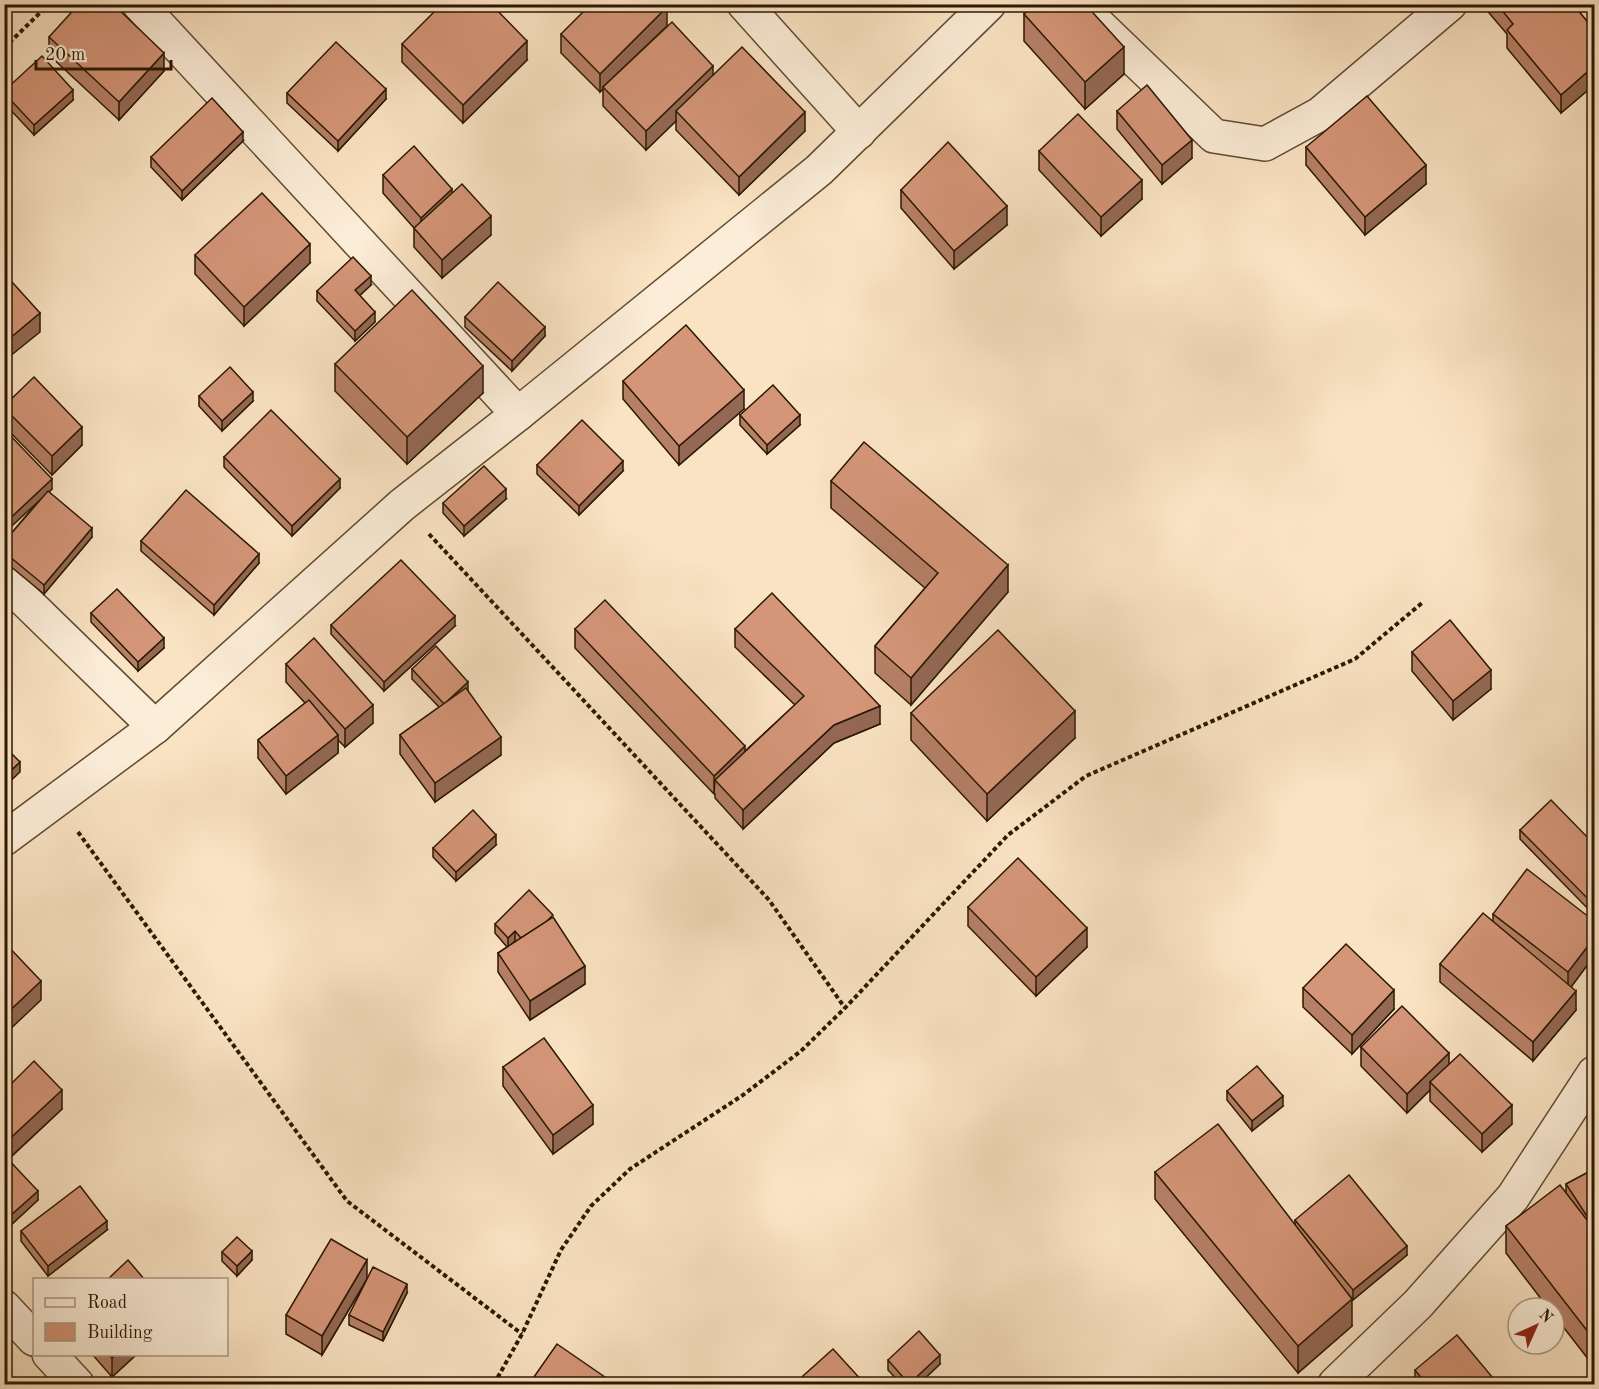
<svg xmlns="http://www.w3.org/2000/svg" width="1599" height="1389" font-family="'Old Standard TT',serif">
<style>
.lines{fill:none;stroke-linecap:round;stroke-linejoin:round}
.street-casing{stroke:#5f4b32;stroke-width:36}
.path{stroke:#2b1802;stroke-width:4;stroke-dasharray:4.5 3;stroke-linecap:butt}
.street{stroke:#fcedd8;stroke-width:33}
.wall{fill:#b68067;stroke:#2b1802;stroke-width:1.5}
.shaded-wall{fill:#946854;stroke:#2b1802;stroke-width:1.5}
.building{fill:#d49578;stroke:#2b1802;stroke-width:1.5}
</style>
<rect width="100%" height="100%" fill="#fae3c3"/>
<filter id="stains"><feTurbulence type="fractalNoise" baseFrequency=".00333" numOctaves="4"/><feColorMatrix values="0 0 0 0 .2 0 0 0 0 .09 0 0 0 0 .02 0 0 0 .5 -.17"/></filter>
<radialGradient id="worn" r=".72"><stop offset=".6" stop-color="#630" stop-opacity="0"/><stop offset="1" stop-color="#630" stop-opacity=".3"/></radialGradient>
<g class="lines">
<!-- street casing -->
<g class="street-casing">
<g id="street">
<polyline points="139,4 518,414"/>
<polyline points="744,4 859,132"/>
<polyline points="1077,4 1214,136 1265,144 1320,114 1450,4"/>
<polyline points="4,580 155,727"/>
<polyline points="4,839 155,727 402,505 518,414 819,170 989,4"/>
<polyline points="4,1307 34,1339"/>
<polyline points="49,1354 77,1384"/>
<polyline points="1335,1384 1418,1304 1513,1197 1594,1073"/>
</g>
</g>
<!-- path -->
<g class="path">
<polyline points="4,48 49,4"/>
<polyline points="429,534 769,900 845,1008"/>
<polyline points="78,832 347,1201 522,1334"/>
<polyline points="494,1384 522,1334 561,1250 591,1206 630,1169 743,1095 801,1051 845,1008 1008,835 1086,776 1355,659 1422,603"/>
</g>
<!-- street -->
<use href="#street" class="street"/>
</g>
<!-- wall -->
<g class="wall">
<polygon points="1484,4 1573,4 1594,30 1594,85 1561,113 1507,48 1507,34 1484,7"/>
<polygon points="1024,14 1124,74 1085,109 1024,41"/>
<polygon points="667,26 713,75 805,131 739,195 676,130 676,121 646,150 603,106 603,89 600,92 561,53 561,34"/>
<polygon points="49,37 164,71 119,120 49,55"/>
<polygon points="402,44 527,60 463,123 402,62"/>
<polygon points="4,91 73,100 34,135 4,103"/>
<polygon points="287,93 386,99 338,151 287,103"/>
<polygon points="1117,111 1192,158 1162,184 1117,129"/>
<polygon points="243,141 182,200 151,167 151,157"/>
<polygon points="1306,147 1426,184 1365,235 1306,165"/>
<polygon points="1039,151 1142,199 1101,236 1039,170"/>
<polygon points="383,175 452,193 491,235 442,278 414,247 414,228 383,193"/>
<polygon points="901,190 1007,225 954,269 901,208"/>
<polygon points="195,255 310,263 244,326 195,274"/>
<polygon points="371,285 359,296 375,322 355,341 317,301 317,291"/>
<polygon points="465,317 545,336 512,371 465,327"/>
<polygon points="335,364 483,393 407,464 335,391"/>
<polygon points="623,381 744,409 679,465 623,399"/>
<polygon points="199,396 253,401 222,431 199,406"/>
<polygon points="4,406 82,445 52,475 4,426"/>
<polygon points="740,415 800,425 767,454 740,425"/>
<polygon points="4,429 52,489 49,492 92,537 44,594 4,561 4,542 40,499 4,533"/>
<polygon points="224,457 340,488 292,536 224,467"/>
<polygon points="537,465 623,471 579,515 537,474"/>
<polygon points="831,481 1008,592 911,705 875,673 875,646 925,588 831,508"/>
<polygon points="506,499 464,536 443,513 443,503"/>
<polygon points="141,541 259,563 214,615 141,551"/>
<polygon points="91,613 164,648 138,671 91,622"/>
<polygon points="331,625 455,626 384,691 331,634"/>
<polygon points="575,629 745,751 795,705 735,647 735,629 880,724 834,743 743,829 715,798 715,794 714,794 575,648"/>
<polygon points="1412,652 1491,689 1453,720 1412,671"/>
<polygon points="286,664 373,723 345,747 338,740 338,753 286,794 258,758 258,740 305,703 286,682"/>
<polygon points="412,669 468,691 501,755 435,802 400,754 400,735 439,707 412,679"/>
<polygon points="911,713 1075,738 987,821 911,740"/>
<polygon points="1520,830 1594,844 1594,915 1520,839"/>
<polygon points="496,845 456,881 433,857 433,848"/>
<polygon points="968,907 1087,947 1036,996 968,926"/>
<polygon points="1493,914 1594,921 1594,956 1571,987 1576,1010 1533,1061 1440,982 1440,964 1493,922"/>
<polygon points="553,918 585,984 530,1020 498,972 498,953 507,947 495,933 495,924"/>
<polygon points="1303,988 1394,1009 1352,1054 1303,1007"/>
<polygon points="1361,1047 1449,1065 1512,1124 1482,1152 1430,1101 1430,1090 1407,1113 1361,1066"/>
<polygon points="503,1067 593,1124 553,1154 503,1086"/>
<polygon points="4,1091 62,1109 9,1159 38,1200 11,1225 4,1218"/>
<polygon points="1227,1091 1283,1106 1252,1131 1227,1100"/>
<polygon points="1594,1169 1594,1363 1592,1364 1554,1315 1554,1308 1548,1308 1506,1253 1506,1226 1566,1193 1566,1184"/>
<polygon points="1155,1172 1295,1224 1295,1220 1407,1255 1353,1300 1344,1289 1352,1326 1298,1373 1155,1199"/>
<polygon points="107,1230 48,1276 21,1241 21,1231"/>
<polygon points="222,1252 252,1260 237,1276 222,1261"/>
<polygon points="367,1279 322,1355 286,1334 286,1315"/>
<polygon points="407,1293 383,1341 349,1325 349,1315"/>
<polygon points="92,1354 137,1354 112,1377"/>
<polygon points="888,1360 940,1364 919,1384 901,1384 888,1370"/>
<polygon points="1415,1370 1498,1384 1415,1384"/>
</g>
<!-- shaded-wall -->
<g class="shaded-wall">
<polygon points="667,7 667,26 603,87 603,89 600,92 600,74"/>
<polygon points="527,41 527,60 463,123 463,105"/>
<polygon points="1124,47 1124,74 1085,109 1085,82"/>
<polygon points="164,53 164,71 119,120 119,102"/>
<polygon points="713,66 713,85 676,111 676,121 646,150 646,131"/>
<polygon points="1594,66 1594,85 1561,113 1561,95"/>
<polygon points="386,89 386,99 338,151 338,141"/>
<polygon points="73,90 73,100 34,135 34,125"/>
<polygon points="805,112 805,131 739,195 739,177"/>
<polygon points="243,132 243,141 182,200 182,191"/>
<polygon points="1192,140 1192,158 1162,184 1162,165"/>
<polygon points="1426,165 1426,184 1365,235 1365,217"/>
<polygon points="1142,180 1142,199 1101,236 1101,217"/>
<polygon points="452,189 452,207 421,236 421,218"/>
<polygon points="1007,206 1007,225 954,269 954,251"/>
<polygon points="491,216 491,235 442,278 442,260"/>
<polygon points="310,244 310,263 244,326 244,307"/>
<polygon points="371,276 371,285 355,300 355,290"/>
<polygon points="375,312 375,322 355,341 355,331"/>
<polygon points="40,313 40,332 4,361 4,343"/>
<polygon points="545,327 545,336 512,371 512,361"/>
<polygon points="483,366 483,393 407,464 407,437"/>
<polygon points="744,390 744,409 679,465 679,446"/>
<polygon points="253,392 253,401 222,431 222,421"/>
<polygon points="800,415 800,425 767,454 767,445"/>
<polygon points="82,427 82,445 52,475 52,456"/>
<polygon points="623,461 623,471 579,515 579,506"/>
<polygon points="52,479 52,489 4,533 4,524"/>
<polygon points="340,479 340,488 292,536 292,526"/>
<polygon points="506,489 506,499 464,536 464,526"/>
<polygon points="92,528 92,537 44,594 44,585"/>
<polygon points="259,554 259,563 214,615 214,605"/>
<polygon points="1008,565 1008,592 911,705 911,678"/>
<polygon points="455,616 455,626 384,691 384,682"/>
<polygon points="164,638 164,648 138,671 138,662"/>
<polygon points="1491,670 1491,689 1453,720 1453,701"/>
<polygon points="468,682 468,692 445,704"/>
<polygon points="373,705 373,723 345,747 345,729"/>
<polygon points="880,706 880,724 834,743 743,829 743,810 834,725"/>
<polygon points="1075,711 1075,738 987,821 987,794"/>
<polygon points="338,735 338,753 286,794 286,776"/>
<polygon points="501,737 501,755 435,802 435,783"/>
<polygon points="745,746 745,765 715,780 714,794 714,776"/>
<polygon points="20,762 20,772 4,787 4,777"/>
<polygon points="496,835 496,845 456,881 456,872"/>
<polygon points="1087,928 1087,947 1036,996 1036,977"/>
<polygon points="515,931 515,941 508,948 508,938"/>
<polygon points="1594,938 1594,956 1568,991 1568,972"/>
<polygon points="585,966 585,984 530,1020 530,1001"/>
<polygon points="41,981 41,1000 4,1035 4,1016"/>
<polygon points="1394,990 1394,1009 1352,1054 1352,1035"/>
<polygon points="1576,991 1576,1010 1533,1061 1533,1042"/>
<polygon points="1449,1053 1449,1071 1430,1082 1430,1090 1407,1113 1407,1094"/>
<polygon points="62,1090 62,1109 4,1163 4,1144"/>
<polygon points="1283,1096 1283,1106 1252,1131 1252,1121"/>
<polygon points="593,1105 593,1124 553,1154 553,1135"/>
<polygon points="1512,1105 1512,1124 1482,1152 1482,1134"/>
<polygon points="38,1191 38,1200 11,1225 11,1215"/>
<polygon points="107,1221 107,1230 48,1276 48,1266"/>
<polygon points="1407,1246 1407,1255 1353,1300 1353,1290"/>
<polygon points="252,1251 252,1260 237,1276 237,1266"/>
<polygon points="367,1260 367,1279 322,1355 322,1336"/>
<polygon points="407,1284 407,1293 383,1341 383,1332"/>
<polygon points="1352,1299 1352,1326 1298,1373 1298,1346"/>
<polygon points="1594,1336 1594,1363 1592,1364 1592,1337"/>
<polygon points="116,1354 137,1354 112,1377 112,1358"/>
<polygon points="940,1355 940,1364 919,1384 909,1384"/>
</g>
<!-- building -->
<g class="building">
<polygon points="79,4 113,4 164,53 119,102 49,37"/>
<polygon points="442,4 491,4 527,41 463,105 402,44"/>
<polygon points="591,4 665,4 667,7 600,74 561,34"/>
<polygon points="1035,4 1085,4 1124,47 1085,82 1024,14"/>
<polygon points="1497,4 1573,4 1594,30 1594,66 1561,95 1507,30 1513,24"/>
<polygon points="672,22 713,66 646,131 603,87"/>
<polygon points="336,42 386,89 338,141 287,93"/>
<polygon points="742,47 805,112 739,177 676,111"/>
<polygon points="42,56 73,90 34,125 4,93 4,91"/>
<polygon points="1147,85 1192,140 1162,165 1117,111"/>
<polygon points="1367,96 1426,165 1365,217 1306,147"/>
<polygon points="212,98 243,132 182,191 151,157"/>
<polygon points="1078,114 1142,180 1101,217 1039,151"/>
<polygon points="948,142 1007,206 954,251 901,190"/>
<polygon points="414,146 452,189 421,218 383,175"/>
<polygon points="462,184 491,216 442,260 414,228"/>
<polygon points="262,193 310,244 244,307 195,255"/>
<polygon points="353,257 371,276 355,290 375,312 355,331 317,291"/>
<polygon points="12,282 40,313 4,343 4,288"/>
<polygon points="498,282 545,327 512,361 465,317"/>
<polygon points="412,290 483,366 407,437 335,364"/>
<polygon points="686,325 744,390 679,446 623,381"/>
<polygon points="230,367 253,392 222,421 199,396"/>
<polygon points="34,377 82,427 52,456 4,408 4,406"/>
<polygon points="773,385 800,415 767,445 740,415"/>
<polygon points="271,410 340,479 292,526 224,457"/>
<polygon points="582,420 623,461 579,506 537,465"/>
<polygon points="4,429 52,479 4,524"/>
<polygon points="864,442 1008,565 911,678 875,646 938,573 831,481"/>
<polygon points="484,466 506,489 464,526 443,503"/>
<polygon points="186,490 259,554 214,605 141,541"/>
<polygon points="48,491 92,528 44,585 4,552 4,542"/>
<polygon points="401,560 455,616 384,682 331,625"/>
<polygon points="117,589 164,638 138,662 91,613"/>
<polygon points="772,593 880,706 834,725 743,810 715,780 804,696 735,629"/>
<polygon points="605,600 745,746 714,776 575,629"/>
<polygon points="1450,620 1491,670 1453,701 1412,652"/>
<polygon points="998,630 1075,711 987,794 911,713"/>
<polygon points="314,638 373,705 345,729 286,664"/>
<polygon points="436,646 468,682 444,704 412,669"/>
<polygon points="466,688 501,737 435,783 400,735"/>
<polygon points="309,700 338,735 286,776 258,740"/>
<polygon points="4,746 20,762 4,777"/>
<polygon points="1551,800 1594,844 1594,905 1520,830"/>
<polygon points="473,810 496,835 456,872 433,848"/>
<polygon points="1018,858 1087,928 1036,977 968,907"/>
<polygon points="1527,869 1594,921 1594,938 1568,972 1493,914"/>
<polygon points="529,890 553,915 546,922 521,938 515,931 508,938 495,924"/>
<polygon points="1483,913 1576,991 1533,1042 1440,964"/>
<polygon points="553,917 585,966 530,1001 498,953"/>
<polygon points="4,942 41,981 4,1016"/>
<polygon points="1346,944 1394,990 1352,1035 1303,988"/>
<polygon points="1402,1006 1449,1053 1407,1094 1361,1047"/>
<polygon points="544,1038 593,1105 553,1135 503,1067"/>
<polygon points="1460,1054 1512,1105 1482,1134 1430,1082"/>
<polygon points="34,1061 62,1090 4,1144 4,1091"/>
<polygon points="1257,1066 1283,1096 1252,1121 1227,1091"/>
<polygon points="1218,1124 1352,1299 1298,1346 1155,1172"/>
<polygon points="4,1155 38,1191 11,1215 4,1209"/>
<polygon points="1594,1169 1594,1227 1566,1184"/>
<polygon points="1349,1175 1407,1246 1353,1290 1295,1220"/>
<polygon points="1560,1185 1594,1229 1594,1336 1592,1337 1506,1226"/>
<polygon points="80,1186 107,1221 48,1266 21,1231"/>
<polygon points="237,1237 252,1251 237,1266 222,1252"/>
<polygon points="331,1239 367,1260 322,1336 286,1315"/>
<polygon points="128,1260 145,1280 107,1280"/>
<polygon points="373,1267 407,1284 383,1332 349,1315"/>
<polygon points="919,1331 940,1355 909,1384 888,1360"/>
<polygon points="1457,1335 1498,1384 1426,1384 1415,1370"/>
<polygon points="557,1344 615,1384 529,1384"/>
<polygon points="833,1349 865,1384 794,1384"/>
<polygon points="108,1354 116,1354 112,1358"/>
<polygon points="1380,1378 1385,1384 1372,1384"/>
</g>
<!-- margin -->
<rect width="1599" height="1389" fill="none" stroke="#fae3c3" stroke-width="24"/>
<rect x="6" y="6" width="1587" height="1377" fill="none" stroke="#2b1802" stroke-width="3"/>
<rect x="12" y="12" width="1575" height="1365" fill="none" stroke="#2b1802" stroke-width="1.5"/>
<!-- legend -->
<rect x="33" y="1278" width="195" height="78" fill="#fcedd8" stroke="#a89882" stroke-width="1.5"/>
<rect x="45" y="1298" width="30" height="9" fill="#fcedd8" stroke="#a89882" stroke-width="1.5"/>
<text x="87" y="1308" font-size="18" fill="#2b1802">Road</text>
<rect x="45" y="1323" width="30" height="18" fill="#d49578" stroke="#a89882" stroke-width="1.5"/>
<text x="87" y="1338" font-size="18" fill="#2b1802">Building</text>
<!-- north arrow -->
<g transform="translate(1536 1326) rotate(45)"><circle r="28" fill="#fcedd8" stroke="#a89882" stroke-width="1.5"/>
<path d="M0-4.5L10 22L0 15L-10 22Z" fill="#8f2418"/>
<text y="-9" font-size="16" font-weight="bold" text-anchor="middle" fill="#2b1802">N</text>
</g>
<!-- scale -->
<path d="M36 60v9h135v-9" fill="none" stroke="#2b1802" stroke-width="3"/>
<text x="45" y="60" font-size="18" fill="#2b1802" stroke="#fcedd8" stroke-width="4.5" paint-order="stroke">20 m</text>
<rect width="100%" height="100%" filter="url(#stains)"/>
<rect width="100%" height="100%" fill="url(#worn)"/>
</svg>
